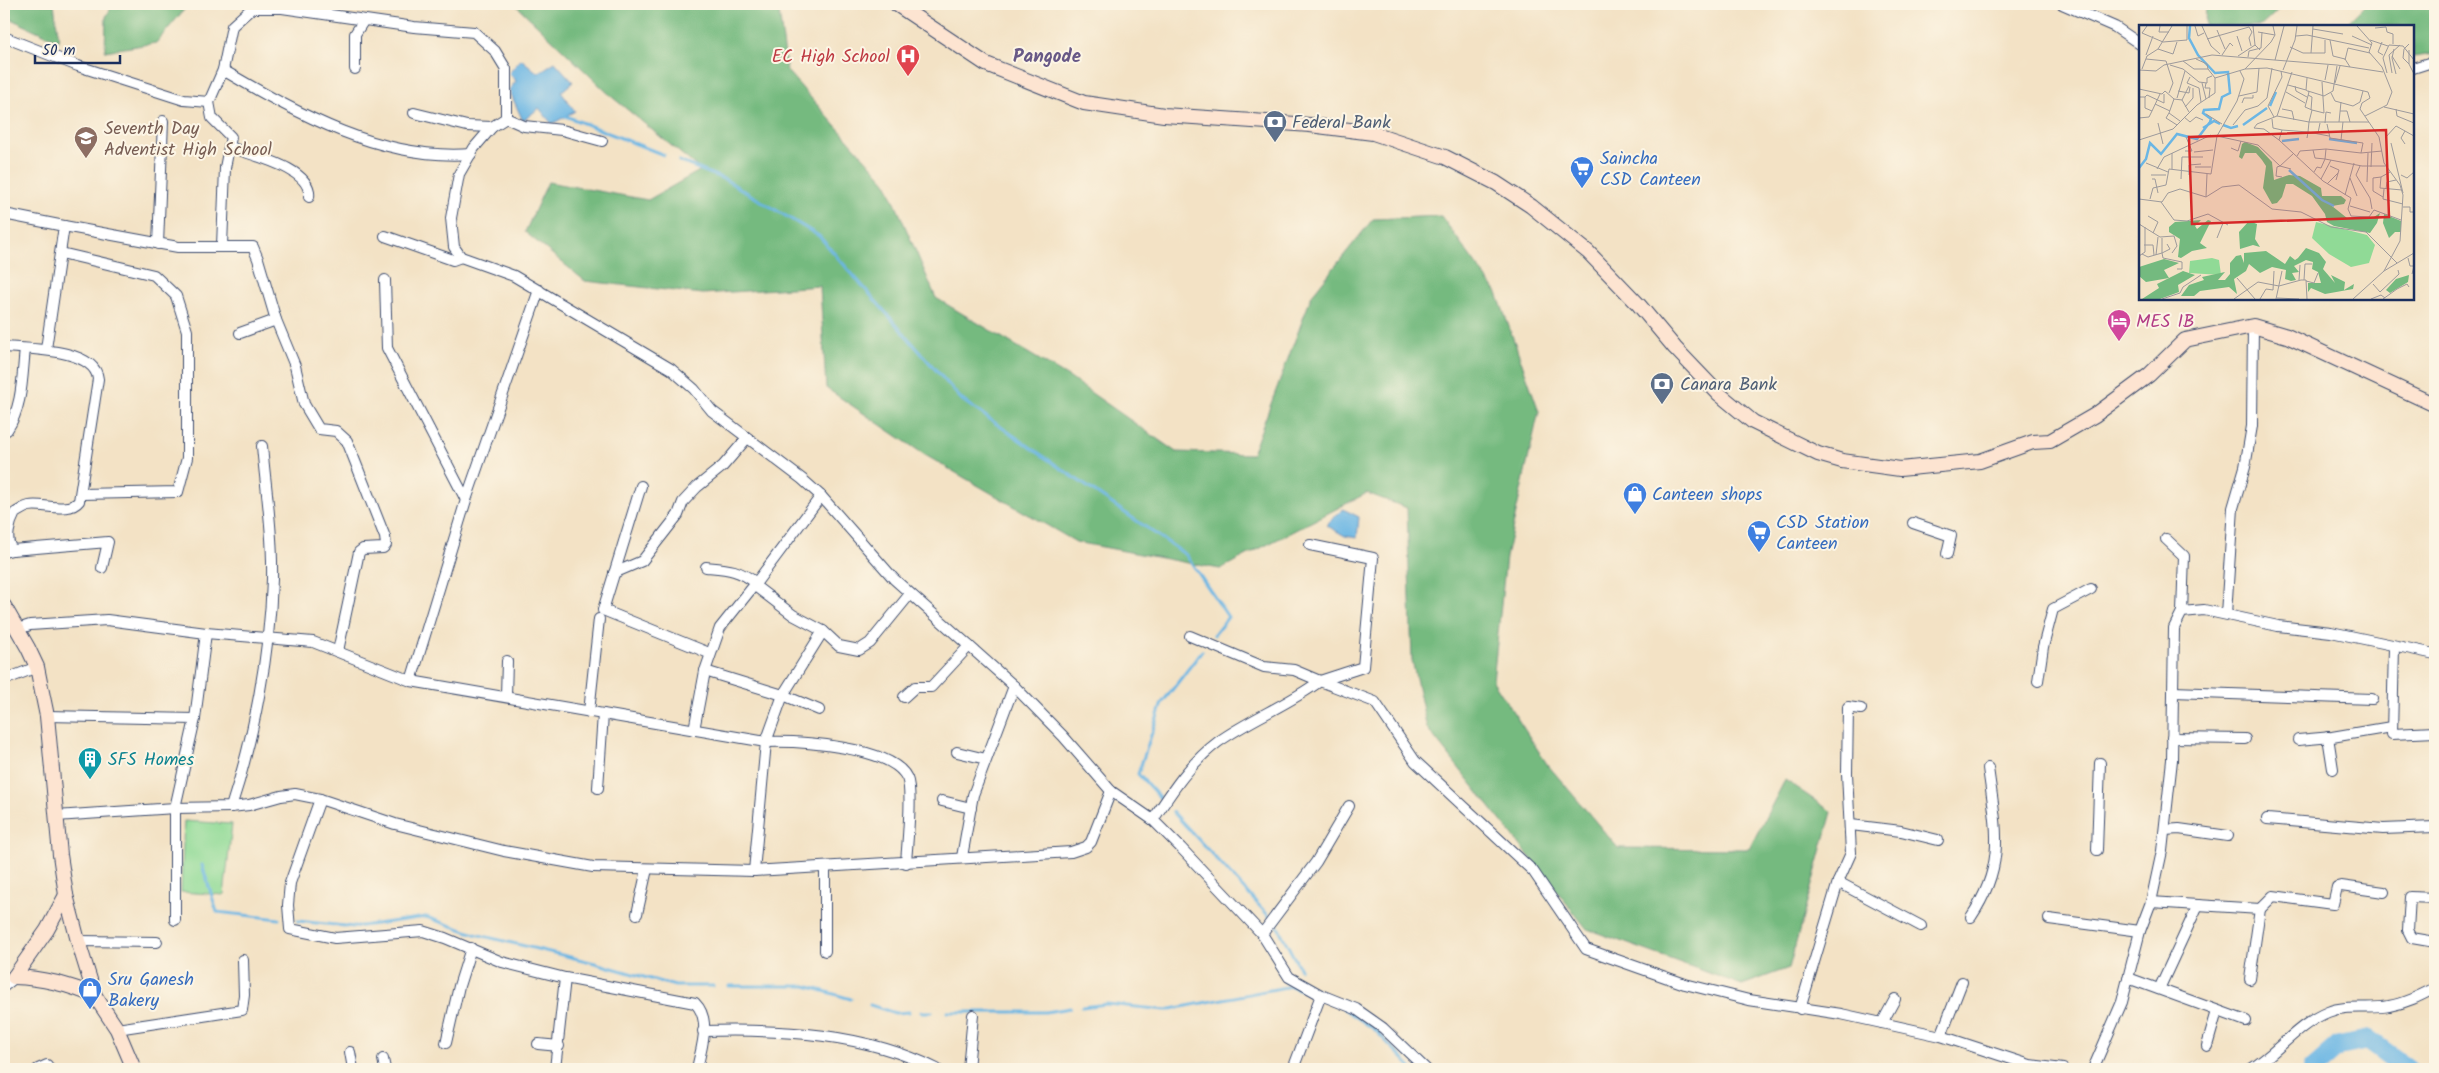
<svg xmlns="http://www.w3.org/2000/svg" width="2439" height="1073" font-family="Kalam,sans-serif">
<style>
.green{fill:#90da96;stroke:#56847a}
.forest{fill:#74ba7f;stroke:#48746e}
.water{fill:#6bb6e4;stroke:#4372a1}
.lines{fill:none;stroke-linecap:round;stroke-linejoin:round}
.stream{stroke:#6bb6e4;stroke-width:3}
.river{stroke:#6bb6e4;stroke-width:20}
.minor-casing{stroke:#3b4a6d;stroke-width:12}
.tertiary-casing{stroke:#3b4a6d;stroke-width:14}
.secondary-casing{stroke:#3b4a6d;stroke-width:16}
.minor{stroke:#fff;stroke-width:10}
.tertiary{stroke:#fff;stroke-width:12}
.secondary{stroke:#fde4d1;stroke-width:14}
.labels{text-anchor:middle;stroke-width:4;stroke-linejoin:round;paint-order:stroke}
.health-label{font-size:18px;fill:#be3a42;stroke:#fcf5e5;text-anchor:end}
.service-label{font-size:18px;fill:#4e5e75;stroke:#fcf5e5;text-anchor:start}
.education-label{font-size:18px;fill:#785e54;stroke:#fcf5e5;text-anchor:start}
.shop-label{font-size:18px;fill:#366cbe;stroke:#fcf5e5;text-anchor:start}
.hotel-label{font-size:18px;fill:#b23c85;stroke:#fcf5e5;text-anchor:start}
.culture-label{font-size:18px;fill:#0d838f;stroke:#fcf5e5;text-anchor:start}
.neighbourhood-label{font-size:19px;font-weight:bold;fill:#675886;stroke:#fcf5e5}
.inset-river{fill:none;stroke:#6bb6e4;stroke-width:2.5}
.inset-road{fill:none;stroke:#9d9a9c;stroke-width:1}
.view{fill:#d62828;fill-opacity:0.15;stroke:#d62828;stroke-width:2.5}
.inset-edge{fill:none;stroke:#1b2f5e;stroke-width:2.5}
</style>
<rect width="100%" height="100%" fill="#fcf5e5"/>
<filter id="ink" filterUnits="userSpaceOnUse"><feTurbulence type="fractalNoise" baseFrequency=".02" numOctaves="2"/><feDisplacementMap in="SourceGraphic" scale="10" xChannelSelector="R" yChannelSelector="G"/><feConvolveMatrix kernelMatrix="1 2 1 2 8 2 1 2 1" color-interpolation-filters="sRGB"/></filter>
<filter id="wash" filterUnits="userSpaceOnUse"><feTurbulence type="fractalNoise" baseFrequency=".0096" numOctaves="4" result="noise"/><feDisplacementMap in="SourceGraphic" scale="20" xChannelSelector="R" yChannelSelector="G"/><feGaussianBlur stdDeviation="1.12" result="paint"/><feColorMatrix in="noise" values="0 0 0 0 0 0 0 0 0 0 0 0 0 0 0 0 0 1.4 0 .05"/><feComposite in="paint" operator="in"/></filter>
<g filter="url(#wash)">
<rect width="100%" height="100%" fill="#f3e2c5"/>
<!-- green -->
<polygon class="green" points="184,821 232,824 224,895 181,892"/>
<!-- forest -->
<g class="forest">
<polygon points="4,4 54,4 59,41 4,16"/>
<polygon points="113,4 446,4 189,4 156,43 105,51 106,17"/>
<polygon points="515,4 778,4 787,71 886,182 936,298 1070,378 1176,452 1252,454 1312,295 1373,219 1441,216 1497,293 1539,411 1506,557 1493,681 1547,764 1618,848 1749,849 1785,780 1832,812 1789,968 1742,985 1587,929 1427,728 1412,660 1407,508 1367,493 1220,569 1076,542 925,455 826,388 820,286 703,294 585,281 525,232 548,182 648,200 701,170 612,97"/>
<polygon points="2206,4 2285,4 2261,26 2205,26"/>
<polygon points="2366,4 2435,4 2435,54 2413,57 2413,26 2344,26"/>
</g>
<!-- water -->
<g class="water">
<polygon points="521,59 538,73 555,62 573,82 561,92 575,111 552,124 539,108 523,121 509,90 516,81 509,73"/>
<polygon points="1343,509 1359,517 1357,538 1345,536 1326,525"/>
</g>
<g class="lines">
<!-- stream -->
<g class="stream">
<polyline points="563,115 664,155"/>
<polyline points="679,161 726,180 819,236 962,400 1186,555 1228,617 1214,635"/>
<polyline points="1160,798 1138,774 1162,703 1202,651"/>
<polyline points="1173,812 1277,925 1300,969"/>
<polyline points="202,865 217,912 279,919"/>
<polyline points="298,921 354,927 426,917 475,934 595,963 675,986 713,986"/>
<polyline points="729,986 806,986 851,999"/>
<polyline points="870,1005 895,1013 909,1012"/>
<polyline points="1082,1007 1107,1004 1166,1010 1291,986 1307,992"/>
<polyline points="1344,1009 1374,1029 1413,1069"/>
<polyline points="921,1012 932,1012"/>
<polyline points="947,1012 1046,1012 1070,1008"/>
</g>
<!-- river -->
<polyline class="river" points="2313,1069 2339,1046 2369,1040 2408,1069"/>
</g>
</g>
<g filter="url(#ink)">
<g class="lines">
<!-- minor casing -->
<g class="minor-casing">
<g id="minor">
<polyline points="2062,4 2115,27 2140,44"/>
<polyline points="4,37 78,66 184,100 209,102 223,70 232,26 252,8 282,8 414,27 474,32 495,51 506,69 506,118 492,127 474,148 459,174 451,218 454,247 461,257 514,276 671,369 694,389 712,411 802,479 821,496 894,579 1014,686 1063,736 1111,791 1153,820 1181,848 1262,934 1289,977 1321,995 1293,1069"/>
<polyline points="2413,68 2435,61"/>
<polyline points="355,69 355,34 364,20"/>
<path d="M223,70C298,114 382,161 471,154"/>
<polyline points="209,102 212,118 231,137 225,168 222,246"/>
<polyline points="414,113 467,126 492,127"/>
<polyline points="506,118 524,126 562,130 602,141"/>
<path d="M230,147C250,155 313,168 309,197"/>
<polyline points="4,214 64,226 46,349"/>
<polyline points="64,226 178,247 253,247 258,259 276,320 295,366 304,404 319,429 336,431 347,441 385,537 386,545 383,548 363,549 359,552 338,651"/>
<polyline points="385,236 453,260 461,257"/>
<polyline points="158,244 163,121"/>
<polyline points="61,253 154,275 176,296 187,331 187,458 178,492 81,494"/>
<polyline points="385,280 387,348 466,500"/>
<polyline points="240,333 276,320"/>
<path d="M4,347C26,349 95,348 98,379L79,501C69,514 43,503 29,506C24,507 19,511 15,513C9,524 5,540 12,550L4,552"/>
<path d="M4,431L7,430C23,406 22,376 25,349"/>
<polyline points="641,486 603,610 709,653"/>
<polyline points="1913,523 1951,536 1947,554"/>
<polyline points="2166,539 2184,556 2182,612"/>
<polyline points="1310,545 1373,558 1363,667 1320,681"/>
<polyline points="12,550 108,542 102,568"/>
<path d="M706,567C728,569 738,569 756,583"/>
<polyline points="614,573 642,561 678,515 683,502 697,487 723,466 747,438"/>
<polyline points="755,586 793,615 823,631 839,646 859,650 870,643 910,594"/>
<polyline points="2226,614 2233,508 2245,467 2252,426 2253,326"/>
<polyline points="18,629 30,625 107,620 206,633 313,642 411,681 766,742 754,871"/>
<path d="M823,631L783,695L766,742C798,741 892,746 907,778C913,792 907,845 906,863"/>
<polyline points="2394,647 2392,734 2435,732"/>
<polyline points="705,671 783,695 819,710"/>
<polyline points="4,680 37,667"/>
<polyline points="411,681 466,500 539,290"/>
<polyline points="1320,681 1375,702 1415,761 1533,871 1586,949 1685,984 1749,1000 1841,1014 1941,1036 2030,1065 2063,1069"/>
<polyline points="2038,681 2043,647 2053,609 2091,589"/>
<polyline points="2173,692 2372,699"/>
<polyline points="506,696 507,661"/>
<polyline points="904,697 915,687 931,687 969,646"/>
<polyline points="589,712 599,619"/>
<polyline points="47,716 195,719"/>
<polyline points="694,730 705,671 720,628 756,583 821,496"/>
<polyline points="2328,737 2333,769"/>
<polyline points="2172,738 2245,739"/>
<polyline points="2298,740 2332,737 2391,727"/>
<polyline points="957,752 986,759"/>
<polyline points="598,788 603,714"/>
<polyline points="320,799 395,824 504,851 593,867 754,871 1071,852 1086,847 1091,842 1111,791"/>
<polyline points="942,801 971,808"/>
<path d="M231,807C254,737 270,652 272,579C273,534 266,490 262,446"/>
<path d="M56,816L175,808L231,807L249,805L281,796L295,794L320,799L290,883L288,905L290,929L335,938L423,931L445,938L502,962L565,978L695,1003C712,1020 701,1048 697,1069"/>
<polyline points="2267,819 2383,829 2435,827"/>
<path d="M1153,820C1172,791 1190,763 1218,742C1250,719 1288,705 1320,681L1294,670L1264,667L1190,636"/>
<polyline points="1851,825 1901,831 1938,840"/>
<polyline points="2165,830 2179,829 2228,836"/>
<polyline points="2097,850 2100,763"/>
<polyline points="962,857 973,795 1014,686"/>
<polyline points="1838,882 1851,853 1847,773 1848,707 1861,709"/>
<polyline points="2435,898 2410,897 2408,930 2412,938 2435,942"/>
<polyline points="2151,902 2260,909 2273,896 2333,904 2337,887 2341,886 2384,892"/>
<polyline points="637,914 647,869"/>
<path d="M1971,917C2007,863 1996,828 1988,768"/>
<polyline points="2049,919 2140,931"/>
<polyline points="175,920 175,808 195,719 206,633"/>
<polyline points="1262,934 1316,862 1349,806"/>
<polyline points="78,941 157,942"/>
<polyline points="825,951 825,867"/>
<polyline points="2128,978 2246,1021"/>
<polyline points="2250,979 2260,909"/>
<polyline points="2159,989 2198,905"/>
<polyline points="1321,995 1356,1009 1383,1028 1426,1069"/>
<polyline points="1800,1009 1838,882 1921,926"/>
<polyline points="1882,1023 1895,999"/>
<polyline points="117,1029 242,1010 244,995 243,960"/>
<path d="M703,1031C782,1029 865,1033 937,1069"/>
<polyline points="1941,1036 1962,982"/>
<polyline points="446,1043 459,986 471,948"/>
<polyline points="538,1044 559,1046"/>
<polyline points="2207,1046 2217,1011"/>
<polyline points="350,1052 353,1069"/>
<polyline points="383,1059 385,1069"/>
<polyline points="38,1069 47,1065 49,1069"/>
<polyline points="555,1069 565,978"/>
<polyline points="845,1069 847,1069"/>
<polyline points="968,1069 973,1015"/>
<polyline points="2093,1069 2122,1002 2140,931 2151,902 2162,851 2172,760 2174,628 2182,612 2204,610 2278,626 2331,632 2435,654"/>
<path d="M2251,1069C2278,1052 2298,1024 2328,1012C2347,1004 2370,1010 2389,1006C2406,1003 2420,996 2435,988"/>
</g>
</g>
<!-- tertiary casing -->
<g class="tertiary-casing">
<polyline id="tertiary" points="4,985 14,977"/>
</g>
<!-- secondary casing -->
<g class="secondary-casing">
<g id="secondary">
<polyline points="896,4 986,64 1084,103 1164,115 1310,125 1373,133 1445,157 1496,183 1531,206 1588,252 1639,305 1675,348 1718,393 1753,422 1818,454 1842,461 1900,469 1980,461 2033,442 2050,441 2095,415 2149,375 2185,340 2253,326 2287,336 2435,405"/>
<polyline points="4,606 28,648 37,667 42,692 47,716 60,855 66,895 78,941 95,996 117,1029 134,1069"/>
<polyline points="14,977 47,930 66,895"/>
<path d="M14,977C44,978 68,984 95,996"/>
</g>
</g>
<!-- minor -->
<use href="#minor" class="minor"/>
<!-- tertiary -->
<use href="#tertiary" class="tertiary"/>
<!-- secondary -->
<use href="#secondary" class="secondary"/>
</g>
</g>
<!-- icons -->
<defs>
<g id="hospital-pin" transform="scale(1.25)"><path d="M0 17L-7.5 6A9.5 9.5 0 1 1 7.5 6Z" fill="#e0444e" stroke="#fcf5e5"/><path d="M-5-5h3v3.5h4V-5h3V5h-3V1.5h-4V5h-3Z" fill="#fff"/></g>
<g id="bank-pin" transform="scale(1.25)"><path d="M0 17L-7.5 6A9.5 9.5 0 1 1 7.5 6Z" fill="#5c6f8a" stroke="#fcf5e5"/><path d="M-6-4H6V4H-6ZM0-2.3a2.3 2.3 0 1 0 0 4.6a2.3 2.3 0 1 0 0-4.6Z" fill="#fff"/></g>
<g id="school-pin" transform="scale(1.25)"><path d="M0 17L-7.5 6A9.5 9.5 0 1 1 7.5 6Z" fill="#8d6e63" stroke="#fcf5e5"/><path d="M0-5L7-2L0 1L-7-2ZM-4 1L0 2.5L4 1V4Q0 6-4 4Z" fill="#fff"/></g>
<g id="supermarket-pin" transform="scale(1.25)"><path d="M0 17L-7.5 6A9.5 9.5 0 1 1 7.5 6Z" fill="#3f7fe0" stroke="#fcf5e5"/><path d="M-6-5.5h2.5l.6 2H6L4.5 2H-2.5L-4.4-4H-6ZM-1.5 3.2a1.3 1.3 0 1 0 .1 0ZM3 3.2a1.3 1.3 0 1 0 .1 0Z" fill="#fff"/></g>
<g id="hotel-pin" transform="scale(1.25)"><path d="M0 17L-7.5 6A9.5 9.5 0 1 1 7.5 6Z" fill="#d1479c" stroke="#fcf5e5"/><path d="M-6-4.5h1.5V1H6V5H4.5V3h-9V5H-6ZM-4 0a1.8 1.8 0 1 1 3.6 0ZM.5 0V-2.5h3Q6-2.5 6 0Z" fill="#fff"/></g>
<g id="shop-pin" transform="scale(1.25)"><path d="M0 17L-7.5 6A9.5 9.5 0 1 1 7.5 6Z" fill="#3f7fe0" stroke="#fcf5e5"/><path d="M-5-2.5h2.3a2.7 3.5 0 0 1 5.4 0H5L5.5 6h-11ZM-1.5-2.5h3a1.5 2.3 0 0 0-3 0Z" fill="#fff"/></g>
<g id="building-pin" transform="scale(1.25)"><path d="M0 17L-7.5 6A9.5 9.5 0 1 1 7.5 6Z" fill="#0f9aa8" stroke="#fcf5e5"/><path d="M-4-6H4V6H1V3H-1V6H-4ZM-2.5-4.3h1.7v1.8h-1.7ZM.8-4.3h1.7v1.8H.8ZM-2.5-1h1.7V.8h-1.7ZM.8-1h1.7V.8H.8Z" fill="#fff"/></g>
</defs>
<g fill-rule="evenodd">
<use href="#hospital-pin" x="908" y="56"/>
<use href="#bank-pin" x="1275" y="122"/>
<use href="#school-pin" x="86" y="138"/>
<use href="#supermarket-pin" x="1582" y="168"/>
<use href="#hotel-pin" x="2119" y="321"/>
<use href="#bank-pin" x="1662" y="384"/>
<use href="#shop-pin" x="1635" y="494"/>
<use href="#supermarket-pin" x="1759" y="532"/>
<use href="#building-pin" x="90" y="759"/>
<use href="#shop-pin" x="90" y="989"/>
</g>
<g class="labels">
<!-- health labels -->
<g class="health-label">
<text x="890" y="62">EC High School</text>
</g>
<!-- service labels -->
<g class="service-label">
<text x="1292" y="128">Federal Bank</text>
<text x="1680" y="390">Canara Bank</text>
</g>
<!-- education labels -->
<g class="education-label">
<text x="104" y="134">Seventh Day<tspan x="104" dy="21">Adventist High School</tspan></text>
</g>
<!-- shop labels -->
<g class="shop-label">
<text x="1600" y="164">Saincha<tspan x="1600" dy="21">CSD Canteen</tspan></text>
<text x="1652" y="500">Canteen shops</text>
<text x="1776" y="528">CSD Station<tspan x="1776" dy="21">Canteen</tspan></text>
<text x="108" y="985">Sru Ganesh<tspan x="108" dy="21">Bakery</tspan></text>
</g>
<!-- hotel labels -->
<g class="hotel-label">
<text x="2136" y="327">MES IB</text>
</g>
<!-- culture labels -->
<g class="culture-label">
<text x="108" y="765">SFS Homes</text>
</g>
<!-- neighbourhood labels -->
<g class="neighbourhood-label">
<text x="1047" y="62">Pangode</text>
</g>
</g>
<!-- overview -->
<g transform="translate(2139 25)">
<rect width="275" height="275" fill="#f3e2c5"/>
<path d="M177,197L228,210L236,220L230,238L212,242L190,229L173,213ZM73,233L80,235L82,250L50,248L51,236Z" fill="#90da96"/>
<path d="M106,117L119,122L133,137L135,155L150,150L161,151L182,163L183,171H202L207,175L205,179L193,181L208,193L235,192L241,188L238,198L231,208L195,201L188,197L186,189L173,171L154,159H147L143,172L138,178L133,179L124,163L127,141L123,135L117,128H106L103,134L100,132L103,119ZM245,189L262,196V207H256L250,213L244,198ZM62,195L56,201L58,204L69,195L72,196L61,218L68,223L53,226L42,233L39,232L41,214L30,207V202L36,197ZM110,196L118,199L116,214L121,222L114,220L101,224L100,207ZM167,223L180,228L187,237L184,244L196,258L192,250L206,257L205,265L215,259L214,264L186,269L172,263L169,267V258H182L179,247L173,244L174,237L167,235L155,241L160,247L153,248L157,255L152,256L146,254L147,245L133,242L121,248L110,239L107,246L95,254L98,269L90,262L61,266L55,271H42L50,260L65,255L63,252L86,247L79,255H86L91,249V238L97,231L102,230L105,238V228L127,226L146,239L151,231L156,235L159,233ZM25,234L40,238L25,245L30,253L7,257L0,251V242ZM44,246L56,250L39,260L40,267L21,274H3L20,263L18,259ZM270,250L269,257L251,268L247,265L257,254Z" fill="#74ba7f"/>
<path class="inset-river" d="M131,81L137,67M84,100L92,103L99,101M104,100L128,83M64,103L75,96L81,99M190,114L218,118M143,116L160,114M0,143L7,134L11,118L22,129L38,109L58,114L71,97L72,94L64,88L65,85L80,84L83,72L91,68L89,47L76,48L59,30L50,13L51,1M150,145L183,175L195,181"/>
<path class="inset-road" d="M8,1L3,8L24,17M21,1L20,7H30M56,1L59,11L65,8M63,1L72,21L81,29M114,1L116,20M218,1L233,18L230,27L243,42L253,67L248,80L226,91M236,3L247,2L248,7L254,9V19M174,4L204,9M78,5L86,24M119,7L136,10M98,11L103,26M157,11L168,10L230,23M213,11L233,20M68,14L110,2L113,7L110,13L112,21M191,15L194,31L206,34L211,42M231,15L249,21M24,17L48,15V1M243,17L239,27L244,30M270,19L265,24L264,33L270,39M151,22L164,28H186V15M19,24L34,29L38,17M255,24L253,33L257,49M270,25V39L275,49M172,28L174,1M7,30L14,11M83,30L91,18L94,21M99,31L116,20L121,25M253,31L261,44M109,32L110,26L122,23L123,7M7,34L27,36L34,58L30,68M57,34L68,39L69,44M136,35L145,1M206,35L209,23L231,28M44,36L55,44H69L76,53L106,44L128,43L229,67L231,73L223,78L221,84L240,112L245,138L261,160L264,170L261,216L245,246M31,40L44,44L60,57L68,58V53L73,51M3,44L8,31L19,24L33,1M106,44L132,17L136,10L134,1M0,45L17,46L25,40L73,30L198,40L244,47M144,45L156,15L158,1M248,48L244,33L250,20L264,21L275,35M253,48L250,30L261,20M51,52L48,58L60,63L62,77M186,55L189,40M63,58L67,74M67,58L66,63H71L70,73M196,58L201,41M149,60L167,65M156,61L157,66L168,72M0,64L23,69L26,66L35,74L43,75L50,87M39,66L50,68L51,62M169,66L185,71L194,66L198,41M147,67L166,78M192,68L196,76L214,81L221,77L224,66M169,70L173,72L172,85M100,71L118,67L120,43M0,72H6V83L13,86L21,69M6,72L8,70L25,78V69M38,73L46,46M35,74L30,88L41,96M43,75L50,61M103,78L105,73H114V70M16,79L31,86M46,82L54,73V63M245,82L275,89M143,84L153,86L155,95M257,84L258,91L275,98M173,85L185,88L183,57M201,86H208L211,97M30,88L27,93L38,100M67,89L83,99M138,91L153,47M45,92L51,97L57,92L64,95M135,92L129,81L143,52L142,46M0,93L10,92L13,86M133,94L134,103L143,105M200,97L202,77M230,97H170L169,107L143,105L140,115L184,156L212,173L209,184L212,191L230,192L235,185L262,195M19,98L24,119M186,98L187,87L192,88M188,99L191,113L224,118L222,128L243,126M94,100L106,85L119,81L128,73L133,43M115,103L118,99L138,91L170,97L173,85L166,82L170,67L167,65L168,53M115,103L125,104L140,115M171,108H179L181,98M78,111L98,76L105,54L101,46M168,113L169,107L190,111M246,113L257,101L275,111M0,115L34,104L58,80L76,68V53M202,115L204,97M252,118L264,168M266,119L262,113L266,106M92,123L99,126L102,116M187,124L186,134L223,141H247M174,125L176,133L186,134L182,143L178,142L175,147M46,126H53L47,112M55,127L74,125M158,131L161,126L187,124L222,128M7,138L29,147M191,141L200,145L197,155M221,141L217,150L231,173L233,184M56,142H72M232,142L233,118M18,144L25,132L72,110M33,144V128M152,144L141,141L154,129M251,147L242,152L241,163L263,165M12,150H27M50,150V140L62,139M262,150L268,153L275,147M242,152L234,153V166L244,172M211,153L218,171M13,154H16L19,168M42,154L43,132H64M182,154L192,135M228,157L229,128M188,159L199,148M245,164L244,174L264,179M247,164L248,157L257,155M206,170L215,138M67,172L68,149M0,174L23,177L29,168L41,164L67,172L83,162L100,160L133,184L162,187L192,202L227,207L258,238M11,174L14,163L27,160L30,144L72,149L78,111L119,120L141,141L138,142L137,151L143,152M22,177L35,195L48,196L69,189L89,200M211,181L231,187M264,182H271V187H275M9,191L19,197L14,208M0,199L21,212L35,211L38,221L33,228M78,213L84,198M28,219L31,224L23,228L24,233L43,237V244H38M5,220H14L15,230M3,229L9,232L23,228V213M17,230L19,212M0,231L6,227V202M269,233L271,241H275L273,249M98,253L116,274M160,255L161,240M165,255L166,239H173M167,256L175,258L179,248M234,259L241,267L260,249L259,245M138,273L160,274M23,274L41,268L44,262L62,250M95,274L119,257L140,261L162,255H167L168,274M121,274L127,264L134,265L135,246M137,274L143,246M214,274L245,246L275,228M232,274L242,270L246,273M244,274L258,264L268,259L270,262"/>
<path class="view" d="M247,105L250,192L53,199L50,112Z"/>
<rect width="275" height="275" class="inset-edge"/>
</g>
<!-- margin -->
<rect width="2439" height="1073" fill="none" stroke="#fcf5e5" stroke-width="20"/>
<!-- scale -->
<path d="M35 55v8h85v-8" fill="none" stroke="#1b2f5e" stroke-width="2.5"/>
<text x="42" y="55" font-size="15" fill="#1b2f5e" stroke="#fcf5e5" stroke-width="4" paint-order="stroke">50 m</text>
</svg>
